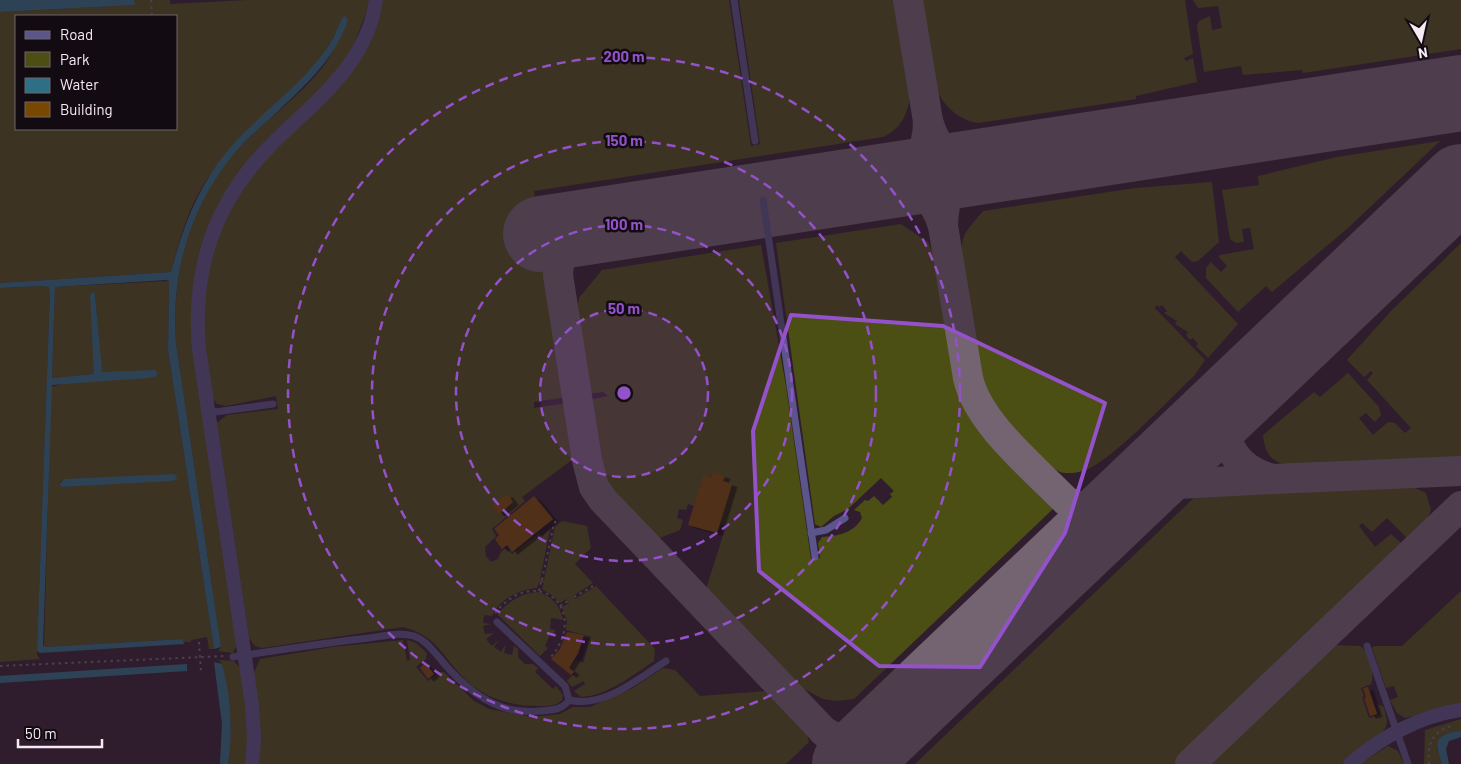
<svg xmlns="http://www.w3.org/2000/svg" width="1461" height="764" font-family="Barlow,sans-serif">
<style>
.green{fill:#4c4f14;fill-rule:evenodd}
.water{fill:#2d7085}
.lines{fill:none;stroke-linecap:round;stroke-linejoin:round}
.taxiway{stroke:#746472;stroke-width:30}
.runway{stroke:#746472;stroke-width:76}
.building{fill:#784700;filter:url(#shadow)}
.path{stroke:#756573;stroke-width:2;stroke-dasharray:2.5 4;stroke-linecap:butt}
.lane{stroke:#5a568b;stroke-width:7}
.street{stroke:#5a568b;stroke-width:14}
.marked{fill:none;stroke:#9452ca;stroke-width:4;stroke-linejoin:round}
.ring{fill:none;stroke:#9452ca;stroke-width:2.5;stroke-dasharray:9 6}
.centre{fill:#9452ca;stroke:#130b12;stroke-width:2.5}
.ring-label{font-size:15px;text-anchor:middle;font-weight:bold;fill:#9452ca;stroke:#130b12;stroke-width:5;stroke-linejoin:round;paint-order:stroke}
</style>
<defs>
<filter id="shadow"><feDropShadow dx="5.5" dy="3" stdDeviation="0" flood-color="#0009"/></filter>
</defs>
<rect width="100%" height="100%" fill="#301e2e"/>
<!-- green -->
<g class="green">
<path d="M134,0H170V4L247,0H371L355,42L344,62L206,232C196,263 191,293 191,325L238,642L233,653L218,651L221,647L176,343C171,269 192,194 246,141C271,116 311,87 329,58C336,47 338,30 342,18C337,28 334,39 327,48C296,93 249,126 215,168C191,198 180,236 171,272L0,283V12L134,5ZM16,16H176V129H16Z"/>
<path d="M383,0H729L751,146L760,144L739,0H898C905,39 930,117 883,137L534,191L567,397L534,402V408L568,403L576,457L522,497L525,501L492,529L496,536L485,547L486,556L491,562L498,559L501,552L506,548L512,554L539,533L542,537L550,529L540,579L544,580L555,527L562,521L587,526L591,548L575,564L593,583L573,596L575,599L596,586L655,649L654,661C633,675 607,696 581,697L574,691L585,684L584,681L572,687L567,681L575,673L570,668L576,660L583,663L591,637L566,630L567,621L562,607L569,603L566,599L560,603L552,595L542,589L544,583L539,582L537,588C522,589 498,599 492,616L484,615L483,623L491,624L483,626L485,634L494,633L486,639L492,646L499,640L494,647L501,652L506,644L504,653L512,655L514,646L518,649V657L525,664H533L538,668L535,672L553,689L556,686L563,695L562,700C556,707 545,706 537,706C512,706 484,698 466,680C442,657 437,635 403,627L262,648L255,646L249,638L217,423L227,415L278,409L276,396L226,406L217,404L212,398C208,369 201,338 203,308C205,253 229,195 269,155C318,107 368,71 383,0Z"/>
<path d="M919,0H1185L1193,54L1184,58L1186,61L1193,58L1197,82L1136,96V99L978,123C924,113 926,43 919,0Z"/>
<polygon points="1193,0 1461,0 1461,49 1303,73 1302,70 1243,75 1241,66 1204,72 1197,26 1199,21 1210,16 1212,30 1222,28 1218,6 1198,8"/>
<polygon points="1440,141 1348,228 1272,292 1266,286 1238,312 1206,278 1206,268 1211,262 1221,272 1227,266 1218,256 1220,255 1254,249 1250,228 1242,229 1244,242 1236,243 1230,239 1222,190 1259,185 1258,176 1337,157"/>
<path d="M1212,182L1219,242L1198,261L1192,262L1181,251L1175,257L1238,324L1208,358L1196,346L1198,344L1193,338L1190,340L1186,335L1188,332L1175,324L1177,321L1164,313L1167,311L1162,305L1159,307L1156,305L1155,308L1205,360L1194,376C1171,397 1108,465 1083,471C1077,473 1065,474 1060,472C1033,457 993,418 982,388C973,364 957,262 963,239C966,229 977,219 983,211L1135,188Z"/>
<path d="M901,224L928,242L939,267L960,388L969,412L1055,507L854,699L837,701L823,699L800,687L706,589L726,526L720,524L731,484L723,481L725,476L713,473L711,478L703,476L694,506L688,504L686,510L679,509L677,518L683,520L680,530L657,539L608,487L600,471L589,400L608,396L603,392L588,394L576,317L579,298L602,270L761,245L786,386L811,559L820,558L818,543L822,537C838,536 854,533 862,518L860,512L854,510L865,500L868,501L874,496L883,505L892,497L890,494L894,491L881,478L848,509L834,516L821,527L815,524L776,243Z"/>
<path d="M1461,243V462L1291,466C1272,463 1265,454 1263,435L1314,392L1320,397L1348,373L1379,407L1381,415L1375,422L1366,413L1359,418L1373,435L1388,422L1395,423L1405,433L1411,428L1367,380L1373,373L1371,371L1364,377L1347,360L1391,311Z"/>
<path d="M169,281L168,350L214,649H209L207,637L191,640V642H184L183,639L44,647L51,387L104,373L101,372L95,294L94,374L52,378L55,287ZM176,480L62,487L59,483L61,481Z"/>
<polygon points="41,286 48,287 50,291 37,655 40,659 0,662 0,288"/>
<polygon points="1392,485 1409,485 1426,493 1431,510 1424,527 1409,540 1387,518 1372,532 1362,523 1359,526 1375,547 1391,534 1401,543 1402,549 1177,764 915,764 1198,494 1211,496 1389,488"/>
<polygon points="1461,591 1461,704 1405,718 1397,713 1390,700 1398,697 1394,686 1386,688 1372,648 1374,646 1402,646"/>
<path d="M538,592C552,596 560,605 563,620L551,618L550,629L555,630L554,635H550L545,646L548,648L540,656L497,614C509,602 520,593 538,592Z"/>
<polygon points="403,640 407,661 410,660 407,640 416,643 427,653 426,659 416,667 428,681 439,672 444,672 474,701 489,709 532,717 560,714 573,707 590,707 633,688 663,668 675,670 700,696 767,691 807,733 809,742 786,764 258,764 254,673 260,659 333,647"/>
<path d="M1331,645L1360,646C1370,652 1375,674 1371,684L1361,688L1364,696L1362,697L1369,718L1380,715L1377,704L1384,707L1387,721L1386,727L1380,735L1341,764H1207Z"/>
<polygon points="219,660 234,661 243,672 248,738 246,764 228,764 231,723 222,664"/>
<polygon points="1461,719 1461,731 1443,735 1437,748 1442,764 1424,764 1425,730"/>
<polygon points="1388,746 1398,751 1404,764 1359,764"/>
</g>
<!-- water -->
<g class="water">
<polygon points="0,0 134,0 135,5 0,12"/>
<path d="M345,16L348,20C334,61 304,86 274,115C260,128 245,140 233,155C189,209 171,274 176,343L221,647L214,649L168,350L169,285V281L166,280L55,287L52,378L94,374L90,295L93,292L95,294L102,372L155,370L158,373L155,377L147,378L52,385L43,645L44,647L183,639L184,644L40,653L37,651L50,291L48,287L41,286L0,288V283L171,272C184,223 201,179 236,141C266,109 302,84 327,48C334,39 337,28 342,18Z"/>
<polygon points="174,474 177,477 176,480 171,481 62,487 59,484 65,479"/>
<path d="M214,662L222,664C231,696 233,732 228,764H220L222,724Z"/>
<polygon points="187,664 187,671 0,683 0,676"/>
<path d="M1461,731V737L1449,741L1446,749L1449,764H1442C1434,741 1435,734 1461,731Z"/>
</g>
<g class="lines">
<!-- taxiway -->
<g class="taxiway">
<path d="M928,121C938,155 953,163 988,166"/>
<path d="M988,166C956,176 943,192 943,226L968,378C978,423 1033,467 1066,501C1114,524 1118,492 1158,485L1273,479"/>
<path d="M883,182C914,168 928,156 928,121L908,0"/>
<path d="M883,182C916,185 933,193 943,226"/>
<path d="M593,226C564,235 560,247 558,275L587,460L594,487L603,500L855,764"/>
<path d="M1243,389C1239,396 1234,402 1231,409C1217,445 1240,471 1273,479L1461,471"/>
<path d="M823,731C846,745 865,739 888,727"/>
<polyline points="1190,764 1461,506"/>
</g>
<!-- runway -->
<g class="runway">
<polyline points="541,234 1461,93"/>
<polyline points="850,764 1461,182"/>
</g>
</g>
<!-- building -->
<g class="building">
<polygon points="713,472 725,476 723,481 732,484 717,533 688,525 703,475 711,478"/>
<polygon points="507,494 513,502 499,514 492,506"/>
<polygon points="534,496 553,519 512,552 507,545 502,549 495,539 499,535 494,529"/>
<polygon points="567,632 584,635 578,653 569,668 574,672 571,675 551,659 560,649"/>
<polygon points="425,663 434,674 428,679 420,668"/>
<polygon points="1368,687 1377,714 1370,716 1364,698 1366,697 1363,688"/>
</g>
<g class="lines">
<!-- path -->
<g class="path">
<polyline points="151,0 152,15"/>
<polyline points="542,580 554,523 558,520"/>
<polyline points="539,591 541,582"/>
<polyline points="574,597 595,585"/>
<polyline points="560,606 568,601"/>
<path d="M495,613C538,561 591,611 550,658"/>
<polyline points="199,642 201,672"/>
<polyline points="0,666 225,656"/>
<path d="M1429,764C1427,744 1432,732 1451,726"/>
</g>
<!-- lane -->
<g class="lane">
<polyline points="734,0 755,141"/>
<polyline points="763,200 815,557"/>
<polyline points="208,413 273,404"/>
<polyline points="811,533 826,530 845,518"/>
<polyline points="1367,646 1408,764"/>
<path d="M233,657C279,650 324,643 369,638C383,636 400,632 414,636C426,640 434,652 442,661C466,690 498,716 539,711C551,710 561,711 569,700L565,686L497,622"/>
<path d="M569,700C603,709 639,678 666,661"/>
</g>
<!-- street -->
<g class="street">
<path d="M252,764L254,739L252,705L199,349C192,269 214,202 271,145C314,102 367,65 376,0"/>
<path d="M1350,764C1381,737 1420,716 1461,710"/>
</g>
</g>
<!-- marked area -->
<path d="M0 0H1461V764H0ZM791,315L943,326L1105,403L1065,533L980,667L879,666L759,571L753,431Z" fill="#301e2e" fill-opacity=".55" fill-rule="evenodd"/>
<path class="marked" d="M791,315L943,326L1105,403L1065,533L980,667L879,666L759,571L753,431Z"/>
<!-- distance rings -->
<circle cx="624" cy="393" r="84" fill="#9452ca" fill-opacity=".12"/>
<g class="ring">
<circle cx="624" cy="393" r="84"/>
<circle cx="624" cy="393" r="168"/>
<circle cx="624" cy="393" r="252"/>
<circle cx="624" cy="393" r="336"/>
</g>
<circle cx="624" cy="393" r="8" class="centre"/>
<g class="ring-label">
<text x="624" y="62">200 m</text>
<text x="624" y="146">150 m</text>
<text x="624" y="230">100 m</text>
<text x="624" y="314">50 m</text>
</g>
<!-- legend -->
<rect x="15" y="15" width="162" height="115" fill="#130b12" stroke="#6e646d"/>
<rect x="25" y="31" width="25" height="8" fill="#5a568b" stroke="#6e646d"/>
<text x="60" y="40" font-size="15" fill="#f7eaf5">Road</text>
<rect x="25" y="52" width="25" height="15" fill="#4c4f14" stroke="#6e646d"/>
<text x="60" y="65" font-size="15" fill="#f7eaf5">Park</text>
<rect x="25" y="78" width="25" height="15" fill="#2d7085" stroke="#6e646d"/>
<text x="60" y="90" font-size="15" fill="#f7eaf5">Water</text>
<rect x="25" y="102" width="25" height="15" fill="#784700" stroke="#6e646d"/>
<text x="60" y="115" font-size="15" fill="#f7eaf5">Building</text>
<!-- north arrow -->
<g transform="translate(1421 40) rotate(171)" stroke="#130b12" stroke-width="4" paint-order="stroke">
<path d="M0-4L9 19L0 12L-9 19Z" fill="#f7eaf5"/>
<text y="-8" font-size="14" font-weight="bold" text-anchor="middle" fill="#f7eaf5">N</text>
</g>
<!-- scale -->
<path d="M18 739v8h84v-8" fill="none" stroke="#f7eaf5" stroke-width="2.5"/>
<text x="25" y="739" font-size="15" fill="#f7eaf5" stroke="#130b12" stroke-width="4" paint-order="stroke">50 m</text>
</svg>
